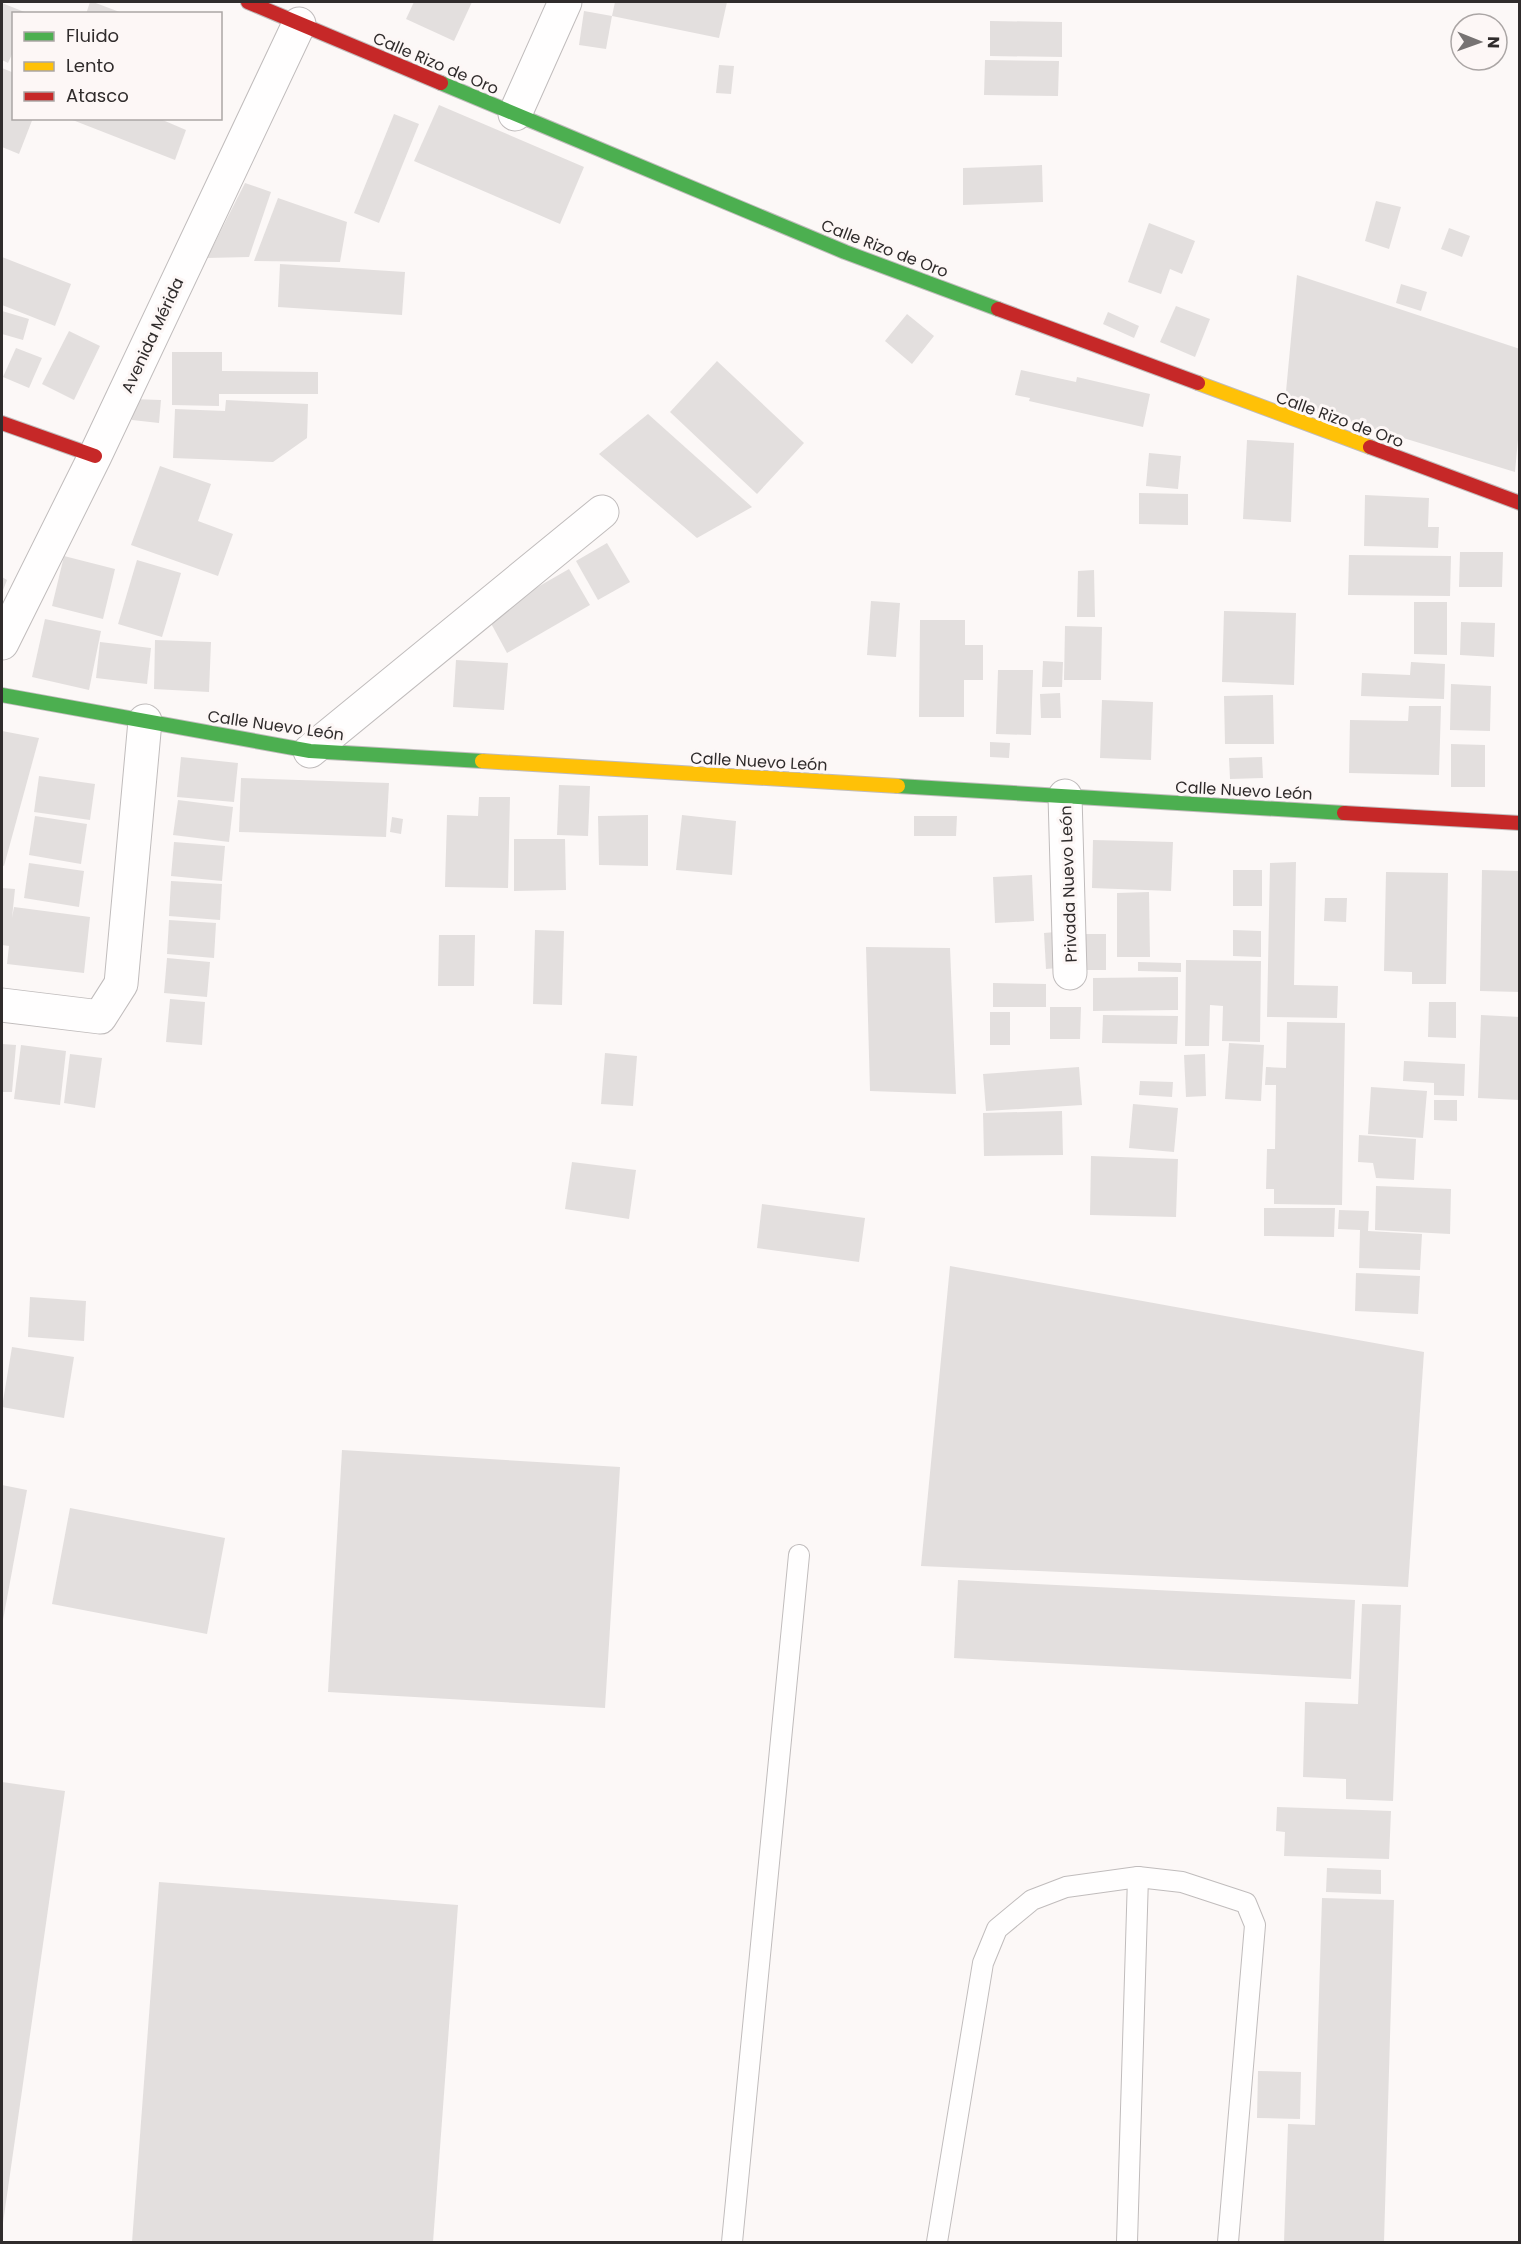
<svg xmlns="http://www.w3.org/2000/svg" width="1521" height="2244" font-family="Poppins,sans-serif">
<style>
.building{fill:#e3dfde}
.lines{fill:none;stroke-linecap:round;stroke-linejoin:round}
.lane-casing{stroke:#c0bcbc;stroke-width:22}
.street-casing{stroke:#c0bcbc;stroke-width:35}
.fast-casing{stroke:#c0bcbc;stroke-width:16}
.slow-casing{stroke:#c0bcbc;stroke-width:16}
.jam-casing{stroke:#c0bcbc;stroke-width:16}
.lane{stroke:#fffefe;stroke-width:20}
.street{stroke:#fffefe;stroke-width:33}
.fast{stroke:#4caf50;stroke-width:14}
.slow{stroke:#ffc107;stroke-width:14}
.jam{stroke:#c62828;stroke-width:14}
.labels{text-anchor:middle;stroke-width:6;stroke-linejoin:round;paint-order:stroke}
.street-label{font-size:16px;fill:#302c2c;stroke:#fdf7f6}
</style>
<rect width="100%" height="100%" fill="#fcf8f7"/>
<!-- building -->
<g class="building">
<polygon points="90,2 93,2 125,14 86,14"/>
<polygon points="414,2 472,2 454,41 406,19"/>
<polygon points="615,2 727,2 719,38 612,16"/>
<polygon points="2,3 27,13 14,14 14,50 8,63 2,60"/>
<polygon points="584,11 612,16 606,49 579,45"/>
<polygon points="990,21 1062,22 1062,57 990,56"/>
<polygon points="985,60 1059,61 1058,96 984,95"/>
<polygon points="719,65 734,66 731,94 716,93"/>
<polygon points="2,68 14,73 14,118 33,118 19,154 2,147"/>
<polygon points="439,105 584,167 560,224 414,161"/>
<polygon points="394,114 419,124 379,223 354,213"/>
<polygon points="158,118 186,130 175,160 70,119"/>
<polygon points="1042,165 1043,202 963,205 963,168"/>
<polygon points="245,183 271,192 249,257 207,258"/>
<polygon points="278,198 347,222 340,262 254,261"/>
<polygon points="1376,201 1401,207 1389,249 1365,241"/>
<polygon points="1149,223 1195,241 1182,274 1170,269 1161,294 1128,282"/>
<polygon points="1449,228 1470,236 1462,257 1441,249"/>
<polygon points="2,257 71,284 55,326 2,305"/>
<polygon points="280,264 405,272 402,315 278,307"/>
<polygon points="1297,275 1520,349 1520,417 1515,472 1285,402"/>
<polygon points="1401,284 1427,292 1421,311 1396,303"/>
<polygon points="1176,306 1210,319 1195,357 1160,342"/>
<polygon points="2,311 29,319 23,340 2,334"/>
<polygon points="1108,312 1139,326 1134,338 1103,324"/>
<polygon points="907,314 934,336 912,364 885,341"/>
<polygon points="69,331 100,346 74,400 42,384"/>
<polygon points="16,348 42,358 29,388 3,377"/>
<polygon points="172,352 222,352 222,371 318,372 318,394 219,394 219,406 172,405"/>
<polygon points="717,361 804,443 757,494 670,412"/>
<polygon points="1021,370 1076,382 1077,377 1150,394 1143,427 1029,401 1030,398 1015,395"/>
<polygon points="133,399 161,400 159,423 132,420"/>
<polygon points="226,400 308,404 307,438 273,462 173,458 175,409 225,411"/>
<polygon points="648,414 752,507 697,538 599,454"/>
<polygon points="1247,440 1294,443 1291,522 1243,519"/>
<polygon points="1149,453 1181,456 1178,489 1146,486"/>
<polygon points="160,466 211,484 198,521 233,534 218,576 131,545"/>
<polygon points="1139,493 1188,494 1188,525 1139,524"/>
<polygon points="1365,495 1429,498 1428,527 1439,527 1438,548 1364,546"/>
<polygon points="607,543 630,582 598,600 576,561"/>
<polygon points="1460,552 1503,552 1502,587 1459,587"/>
<polygon points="1349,555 1451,556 1450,596 1348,595"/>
<polygon points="64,556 115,569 103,619 52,606"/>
<polygon points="137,560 181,573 162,637 118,624"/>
<polygon points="569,569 590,605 507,653 487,616"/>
<polygon points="1094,570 1095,617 1077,617 1078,571"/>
<polygon points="2,577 7,580 2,593"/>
<polygon points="871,601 900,603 896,657 867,655"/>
<polygon points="1414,602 1447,602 1447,655 1414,654"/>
<polygon points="1224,611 1296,613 1294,685 1222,682"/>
<polygon points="45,619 101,631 89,690 32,677"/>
<polygon points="920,620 965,620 965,645 983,645 983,680 964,680 964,717 919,717"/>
<polygon points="1461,622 1495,623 1494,657 1460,655"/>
<polygon points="1065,626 1102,627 1101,680 1064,680"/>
<polygon points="155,640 211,642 209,692 154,689"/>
<polygon points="100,642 151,648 147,684 96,678"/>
<polygon points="456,660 508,663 504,710 453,707"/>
<polygon points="1043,661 1063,662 1062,687 1042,687"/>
<polygon points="1411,662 1445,664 1444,699 1361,696 1362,673 1410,675"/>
<polygon points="998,670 1033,670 1031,735 996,734"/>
<polygon points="1451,684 1491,686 1490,731 1450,730"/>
<polygon points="1060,693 1061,718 1041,718 1040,694"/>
<polygon points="1273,695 1274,744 1225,744 1224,696"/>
<polygon points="1102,700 1153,702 1151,760 1100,758"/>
<polygon points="1409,706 1441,706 1439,775 1349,773 1350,720 1408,721"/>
<polygon points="2,731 39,738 4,866 2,865"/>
<polygon points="990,742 1010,743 1009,758 990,757"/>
<polygon points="1451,744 1485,745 1485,787 1451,787"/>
<polygon points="181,757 238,763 234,802 177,797"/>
<polygon points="1262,757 1263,778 1230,779 1229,758"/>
<polygon points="39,776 95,784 90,820 34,812"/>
<polygon points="241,778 389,783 386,837 239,832"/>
<polygon points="559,785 590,786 588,836 557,835"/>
<polygon points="479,797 510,797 508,888 445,887 447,815 478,816"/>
<polygon points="178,800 233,807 229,842 173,835"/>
<polygon points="648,815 648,866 599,865 598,816"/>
<polygon points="682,815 736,821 732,875 676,870"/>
<polygon points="35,816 87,824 81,864 29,855"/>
<polygon points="914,816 957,816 956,836 914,836"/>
<polygon points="392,817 403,819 401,834 390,832"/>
<polygon points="514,839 565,839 566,890 514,891"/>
<polygon points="1093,840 1173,842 1171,891 1092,888"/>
<polygon points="174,842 225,846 222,881 171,876"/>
<polygon points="1296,862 1294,985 1338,986 1337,1018 1267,1017 1270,863"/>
<polygon points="29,863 84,871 79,907 24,898"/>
<rect x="1233" y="870" width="29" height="36"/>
<polygon points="1482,870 1520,871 1520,992 1480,991"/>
<polygon points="1386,872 1448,873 1446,984 1412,984 1412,972 1384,971"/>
<polygon points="1032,875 1034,921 995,923 993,877"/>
<polygon points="171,881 222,884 220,920 169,916"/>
<polygon points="2,888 15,889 12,918 14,907 90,917 84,973 7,964 9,946 2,945"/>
<polygon points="1149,892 1150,957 1117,957 1117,893"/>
<polygon points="1325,898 1347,898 1346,922 1324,921"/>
<polygon points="169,920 216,923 214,958 167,954"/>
<polygon points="535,930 564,931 562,1005 533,1004"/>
<polygon points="1233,930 1261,931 1261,957 1233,956"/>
<polygon points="1067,931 1069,967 1046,969 1044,933"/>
<rect x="1081" y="934" width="25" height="36"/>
<polygon points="439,935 475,935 474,986 438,986"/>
<polygon points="866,947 950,948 956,1094 870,1091"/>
<polygon points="167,958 210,962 207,997 164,993"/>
<polygon points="1186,960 1261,961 1260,1042 1222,1041 1223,1006 1210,1005 1209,1046 1185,1046"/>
<polygon points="1138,962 1181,963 1181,972 1138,971"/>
<polygon points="1178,977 1178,1010 1093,1011 1093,978"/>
<polygon points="993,983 1046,984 1046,1007 993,1007"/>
<polygon points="170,999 205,1002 202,1045 166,1042"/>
<polygon points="1429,1002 1456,1002 1456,1038 1428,1037"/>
<polygon points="1050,1007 1081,1007 1080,1039 1050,1039"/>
<rect x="990" y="1012" width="20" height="33"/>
<polygon points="1103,1015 1178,1016 1177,1044 1102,1043"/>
<polygon points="1481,1015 1520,1017 1520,1100 1478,1098"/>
<polygon points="1287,1022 1345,1023 1342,1205 1274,1204 1274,1189 1266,1189 1267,1149 1275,1149 1276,1085 1265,1085 1266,1067 1286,1068"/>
<polygon points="1229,1043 1264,1045 1261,1101 1225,1099"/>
<polygon points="2,1044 16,1045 12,1092 2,1092"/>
<polygon points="21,1045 66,1051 60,1105 14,1099"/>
<polygon points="605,1053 637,1056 633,1106 601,1104"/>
<polygon points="70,1054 102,1058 95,1108 64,1103"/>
<polygon points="1205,1054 1206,1096 1186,1097 1184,1055"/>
<polygon points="1404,1061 1465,1064 1464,1096 1434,1095 1434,1083 1403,1081"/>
<polygon points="1079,1067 1082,1105 986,1111 983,1074"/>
<polygon points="1140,1081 1173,1082 1172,1097 1139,1095"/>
<polygon points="1371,1087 1427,1091 1423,1138 1368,1134"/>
<polygon points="1434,1100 1457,1100 1457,1121 1434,1120"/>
<polygon points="1133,1104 1178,1108 1174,1152 1129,1148"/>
<polygon points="1062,1111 1063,1155 984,1156 983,1113"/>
<polygon points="1359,1135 1416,1139 1414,1180 1376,1178 1373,1163 1358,1162"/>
<polygon points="1091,1156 1178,1159 1176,1217 1090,1215"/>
<polygon points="572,1162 636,1170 629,1219 565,1209"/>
<polygon points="1376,1186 1451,1189 1450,1234 1375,1230"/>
<polygon points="762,1204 865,1218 859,1262 757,1248"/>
<polygon points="1264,1208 1335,1208 1334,1237 1264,1236"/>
<polygon points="1339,1210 1369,1211 1368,1231 1422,1234 1420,1270 1359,1268 1360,1230 1338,1229"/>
<polygon points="950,1266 1424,1352 1408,1587 921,1566"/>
<polygon points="1356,1273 1420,1276 1418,1314 1355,1311"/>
<polygon points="30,1297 86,1301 84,1341 28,1337"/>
<polygon points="12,1347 74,1357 64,1418 2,1407"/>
<polygon points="342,1450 620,1467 605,1708 328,1692"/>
<polygon points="2,1485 27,1490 3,1620 2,1620"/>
<polygon points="70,1508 225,1538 207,1634 52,1604"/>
<polygon points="958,1580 1355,1600 1351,1679 954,1658"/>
<polygon points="1362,1604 1401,1605 1393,1801 1346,1799 1346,1779 1303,1777 1305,1702 1358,1704"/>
<polygon points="2,1782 65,1791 3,2223 2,2223"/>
<polygon points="1277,1807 1391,1811 1389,1859 1284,1856 1285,1832 1276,1831"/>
<polygon points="1327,1868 1381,1870 1381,1894 1326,1892"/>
<polygon points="159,1882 458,1905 433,2242 132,2242"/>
<polygon points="1322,1898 1394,1900 1384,2242 1284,2242 1288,2124 1315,2125"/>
<polygon points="1258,2071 1301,2072 1300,2119 1257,2118"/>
</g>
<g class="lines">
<!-- lane casing -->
<g class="lane-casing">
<g id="lane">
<polyline points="732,2242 799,1555"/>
<polyline points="937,2242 983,1963 997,1929 1032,1900 1066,1887 1138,1877 1182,1882 1246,1903 1255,1925 1228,2242"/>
<polyline points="1127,2242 1138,1877"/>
</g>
</g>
<!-- street casing -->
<g class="street-casing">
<g id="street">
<polyline points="515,114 565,2"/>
<polyline points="2,643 95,456 299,24"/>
<polyline points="310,751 602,512"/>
<polyline points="1065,796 1070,973"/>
<polyline points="2,1005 100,1017 121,984 145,721"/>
</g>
</g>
<!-- fast casing -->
<g class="fast-casing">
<g id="fast">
<polyline points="441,83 845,252 998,309"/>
<polyline points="2,695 310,751 482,761"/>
<polyline points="898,786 1344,813"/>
</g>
</g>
<!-- slow casing -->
<g class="slow-casing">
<g id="slow">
<polyline points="1198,383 1370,447"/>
<polyline points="482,761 898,786"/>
</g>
</g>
<!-- jam casing -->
<g class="jam-casing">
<g id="jam">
<polyline points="248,2 441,83"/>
<polyline points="998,309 1198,383"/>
<polyline points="2,423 95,456"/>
<polyline points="1370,447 1520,503"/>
<polyline points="1344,813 1520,823"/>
</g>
</g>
<!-- lane -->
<use href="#lane" class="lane"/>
<!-- street -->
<use href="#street" class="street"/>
<!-- fast -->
<use href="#fast" class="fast"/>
<!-- slow -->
<use href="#slow" class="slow"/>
<!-- jam -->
<use href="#jam" class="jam"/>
</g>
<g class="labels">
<!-- street labels -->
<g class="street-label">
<text transform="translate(436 63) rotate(23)" y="6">Calle Rizo de Oro</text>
<text transform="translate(885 248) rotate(21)" y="6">Calle Rizo de Oro</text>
<text transform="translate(152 335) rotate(-65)" y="6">Avenida Mérida</text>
<text transform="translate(1340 419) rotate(20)" y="6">Calle Rizo de Oro</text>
<text transform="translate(276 725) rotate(8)" y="6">Calle Nuevo León</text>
<text transform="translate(759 761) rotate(3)" y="6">Calle Nuevo León</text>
<text transform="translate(1244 790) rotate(3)" y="6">Calle Nuevo León</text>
<text transform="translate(1068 884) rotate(-92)" y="6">Privada Nuevo León</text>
</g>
</g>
<!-- border -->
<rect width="1521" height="2244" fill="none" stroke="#302c2c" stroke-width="6"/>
<!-- legend -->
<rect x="12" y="12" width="210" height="108" fill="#fdf7f6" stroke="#aba6a5" stroke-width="1.5"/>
<rect x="24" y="32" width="30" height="9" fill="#4caf50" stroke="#aba6a5" stroke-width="1.5"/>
<text x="66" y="42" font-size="18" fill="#302c2c">Fluido</text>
<rect x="24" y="62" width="30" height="9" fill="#ffc107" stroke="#aba6a5" stroke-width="1.5"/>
<text x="66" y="72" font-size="18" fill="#302c2c">Lento</text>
<rect x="24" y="92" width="30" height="9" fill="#c62828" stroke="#aba6a5" stroke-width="1.5"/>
<text x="66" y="102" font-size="18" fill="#302c2c">Atasco</text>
<!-- north arrow -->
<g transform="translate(1479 42) rotate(91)"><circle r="28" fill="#fdf7f6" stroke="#aba6a5" stroke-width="1.5"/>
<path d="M0-4.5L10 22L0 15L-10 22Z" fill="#777373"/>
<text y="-9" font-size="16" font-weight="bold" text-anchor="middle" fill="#302c2c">N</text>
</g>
</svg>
